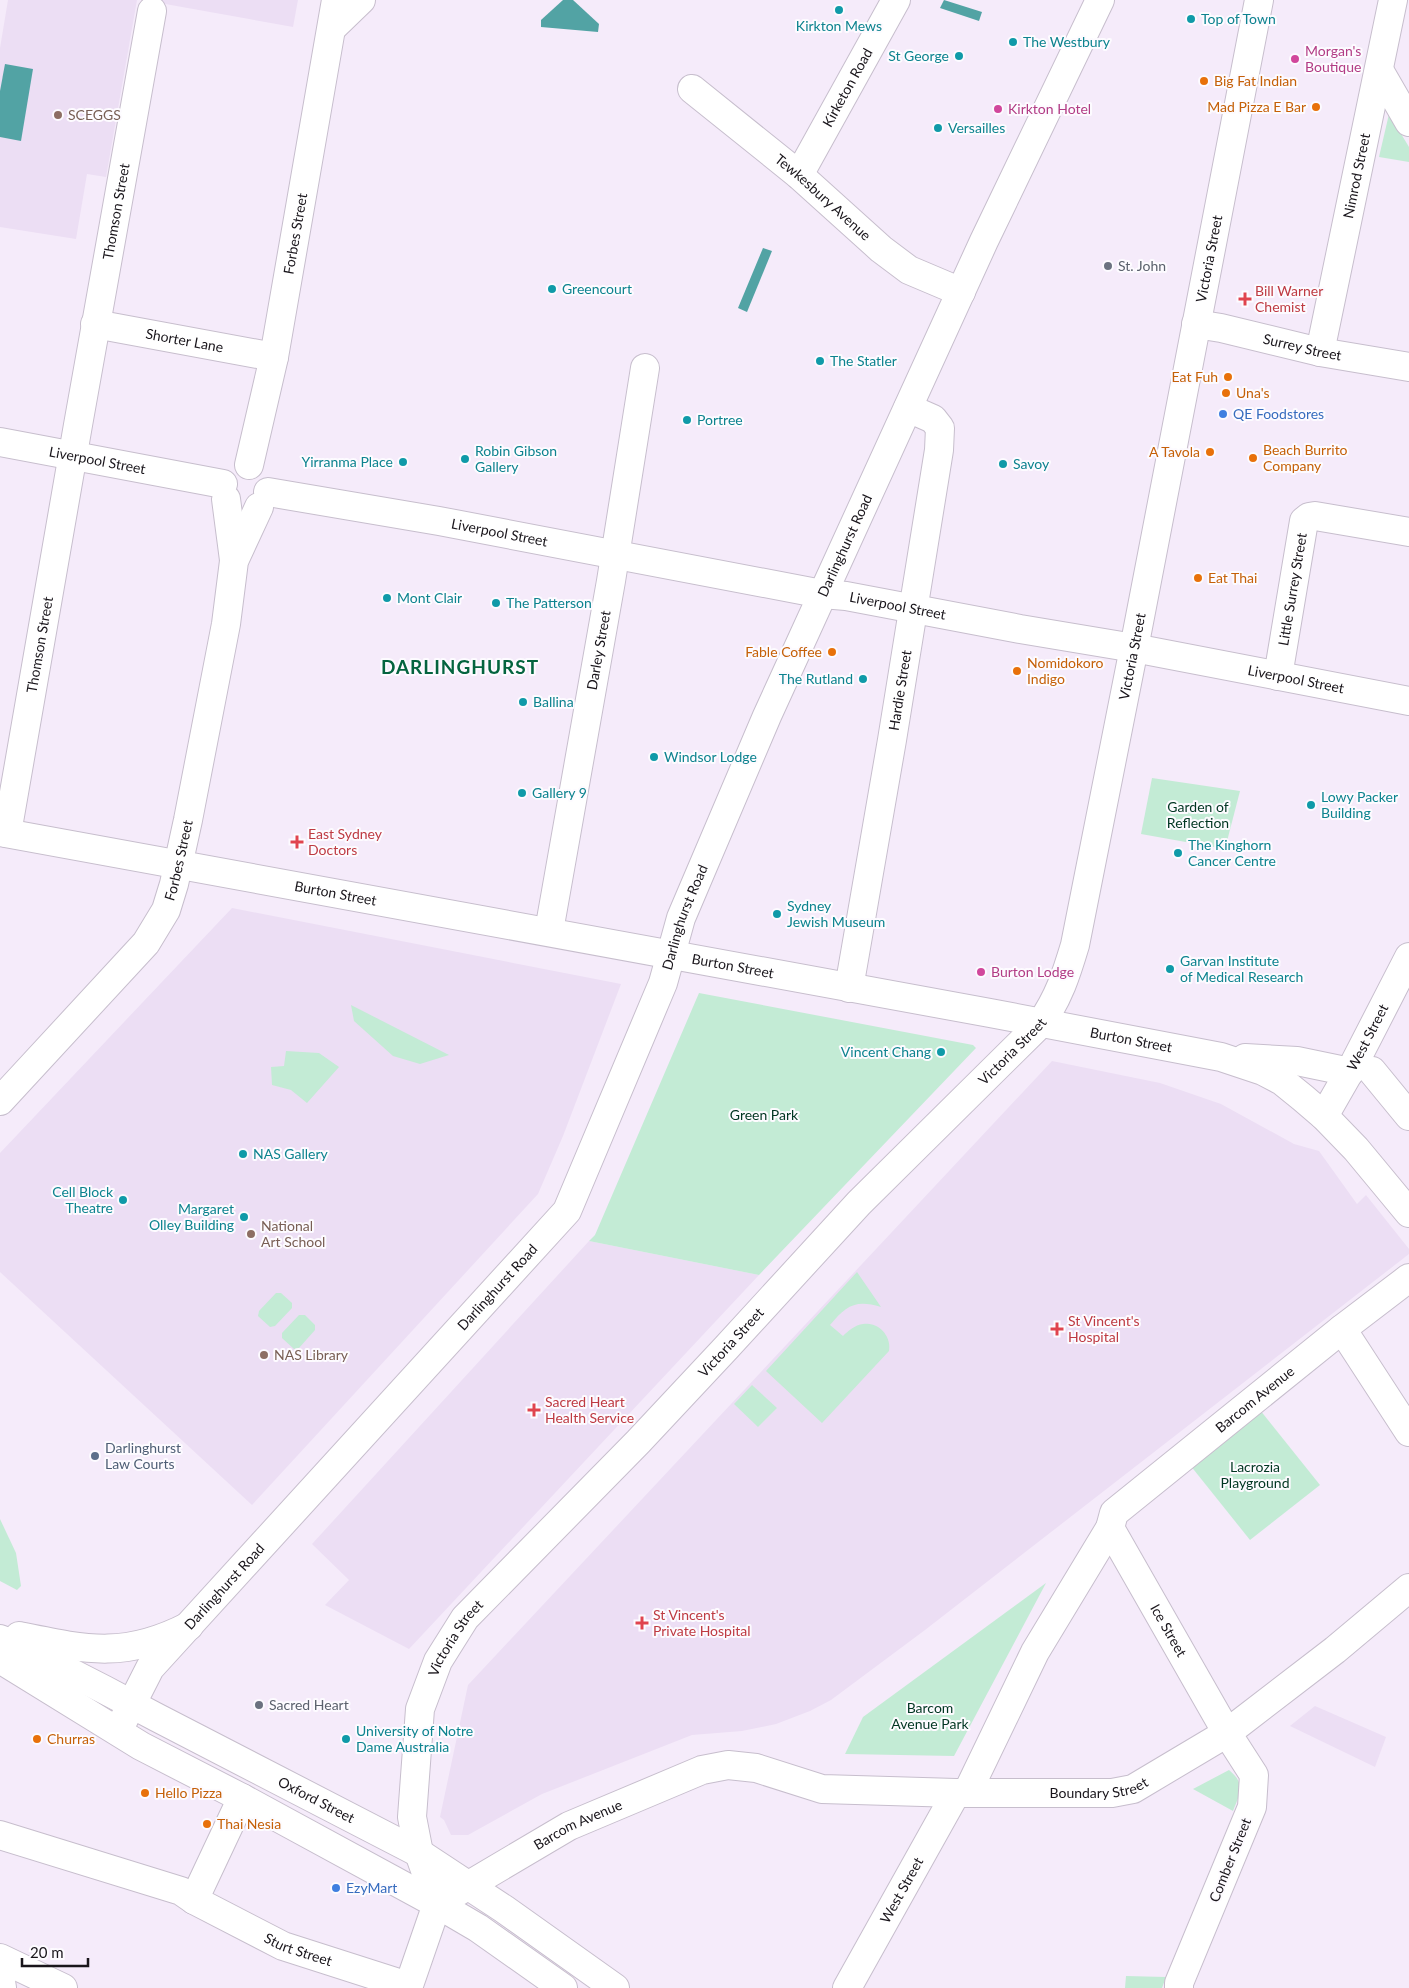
<svg xmlns="http://www.w3.org/2000/svg" width="1409" height="1988" font-family="Lato,sans-serif">
<style>
.built{fill:#ecdef4}
.green{fill:#c3ebd5}
.water{fill:#52a3a4}
.lines{fill:none;stroke-linecap:round;stroke-linejoin:round}
.minor-casing{stroke:#c7becd;stroke-width:30}
.major-casing{stroke:#c7becd;stroke-width:30}
.minor{stroke:#fff;stroke-width:28}
.major{stroke:#fff;stroke-width:28}
.culture-dot{fill:#0f9aa8;stroke:#fdfbff;stroke-width:2}
.hotel-dot{fill:#d1479c;stroke:#fdfbff;stroke-width:2}
.food-dot{fill:#e8710a;stroke:#fdfbff;stroke-width:2}
.education-dot{fill:#8d6e63;stroke:#fdfbff;stroke-width:2}
.worship-dot{fill:#6b7280;stroke:#fdfbff;stroke-width:2}
.health-dot{fill:#e0444e;stroke:#fdfbff;stroke-width:2}
.shop-dot{fill:#3f7fe0;stroke:#fdfbff;stroke-width:2}
.service-dot{fill:#5c6f8a;stroke:#fdfbff;stroke-width:2}
.labels{text-anchor:middle;stroke-width:4;stroke-linejoin:round;paint-order:stroke}
.culture-label{font-size:14px;fill:#0d838f;stroke:#fdfbff;text-anchor:start}
.hotel-label{font-size:14px;fill:#b23c85;stroke:#fdfbff;text-anchor:start}
.food-label{font-size:14px;fill:#c56008;stroke:#fdfbff;text-anchor:start}
.street-label{font-size:14px;fill:#19151b;stroke:#fdfbff}
.education-label{font-size:14px;fill:#785e54;stroke:#fdfbff;text-anchor:start}
.worship-label{font-size:14px;fill:#5b616d;stroke:#fdfbff;text-anchor:start}
.health-label{font-size:14px;fill:#be3a42;stroke:#fdfbff;text-anchor:start}
.shop-label{font-size:14px;fill:#366cbe;stroke:#fdfbff;text-anchor:start}
.park-label{font-size:14px;fill:#003622;stroke:#fdfbff}
.service-label{font-size:14px;fill:#4e5e75;stroke:#fdfbff;text-anchor:start}
.district-label{font-size:19px;font-weight:bold;letter-spacing:1px;fill:#04643f;stroke:#fdfbff}
</style>
<rect width="100%" height="100%" fill="#f5ebfa"/>
<!-- built -->
<g class="built">
<polygon points="8,0 137,0 106,177 87,174 76,239 0,227 0,48"/>
<polygon points="143,0 298,0 293,27"/>
<polygon points="232,908 621,984 563,1136 538,1194 252,1505 0,1272 0,1153"/>
<polygon points="1052,1061 1160,1083 1221,1104 1294,1144 1319,1151 1357,1204 1366,1195 1409,1249 1409,1254 925,1630 831,1700 810,1711 776,1724 742,1731 692,1735 542,1794 468,1835 451,1835 444,1820 440,1817 468,1685"/>
<polygon points="589,1241 759,1275 409,1649 325,1605 349,1580 312,1544"/>
<polygon points="1315,1706 1386,1737 1375,1767 1290,1726"/>
</g>
<!-- green -->
<g class="green">
<polygon points="1389,114 1409,147 1409,162 1379,157"/>
<polygon points="1152,778 1240,791 1225,849 1141,834"/>
<polygon points="699,993 973,1045 976,1048 759,1275 589,1241 595,1235"/>
<polygon points="351,1005 449,1055 420,1064 393,1056 354,1021"/>
<polygon points="286,1051 319,1053 339,1067 307,1103 291,1090 272,1085 271,1067 284,1066"/>
<path d="M857,1272L881,1307C855,1299 846,1306 830,1325L843,1336C848,1331 855,1325 863,1324C879,1321 892,1337 889,1351L822,1423L766,1371Z"/>
<polygon points="276,1293 281,1293 292,1303 292,1308 275,1326 270,1327 258,1316 259,1311"/>
<polygon points="299,1315 305,1315 315,1325 315,1330 299,1348 294,1349 282,1338 282,1333"/>
<polygon points="752,1385 777,1408 758,1427 734,1404"/>
<polygon points="1260,1410 1320,1485 1250,1540 1190,1465"/>
<polygon points="0,1519 16,1553 21,1586 17,1590 0,1581"/>
<polygon points="1046,1583 954,1756 845,1754 863,1717"/>
<path d="M1229,1770C1246,1784 1240,1793 1233,1811L1193,1789Z"/>
<polygon points="1126,1976 1166,1977 1162,1988 1125,1988"/>
</g>
<!-- water -->
<g class="water">
<polygon points="563,0 573,0 599,24 598,32 541,27 541,20"/>
<polygon points="944,0 982,12 979,21 940,8"/>
<polygon points="5,64 33,69 21,141 0,137 0,91"/>
<polygon points="763,248 772,251 747,312 738,308"/>
</g>
<g class="lines">
<!-- minor casing -->
<g class="minor-casing">
<g id="minor">
<polyline points="332,28 361,0"/>
<polyline points="1379,70 1409,122"/>
<path id="s1" d="M692,89L799,175L881,249L909,270L961,292"/>
<path id="s2" d="M799,175L896,0"/>
<path id="s3" d="M95,324L274,357"/>
<path id="s4" d="M1196,324L1221,328L1320,352L1409,367"/>
<path id="s5" d="M1320,352L1393,0"/>
<path id="s6" d="M0,442L223,484"/>
<path id="s7" d="M249,465L274,357L336,0"/>
<path id="s8" d="M268,492L439,521L822,594L846,596L1020,629L1134,648L1409,701"/>
<polyline points="226,499 234,560"/>
<path id="s9" d="M1278,676L1304,521L1309,517L1315,516L1409,532"/>
<path id="s10" d="M0,832L990,1013L1221,1057L1263,1071L1282,1081L1303,1098L1324,1116L1356,1149L1409,1213"/>
<path id="s11" d="M7,833L78,425L152,11"/>
<path id="s12" d="M549,931L611,581L645,368"/>
<path id="s13" d="M849,988L892,740L939,450L940,428L933,419L908,408"/>
<polyline points="1245,1058 1297,1061 1350,1072"/>
<polyline points="1372,1071 1409,1116"/>
<path id="s14" d="M0,1101L146,943L166,910L174,884L188,820L226,624L234,561L259,507"/>
<path id="s15" d="M1324,1116L1355,1062L1409,957"/>
<polyline points="1342,1329 1409,1432"/>
<path id="s16" d="M1110,1528L1227,1733L1254,1775L1252,1807L1179,1983V1988"/>
<path id="s17" d="M118,1731L150,1668L567,1211L663,983L681,918L767,716L984,241L1100,0"/>
<path id="s18" d="M967,1793L1035,1652L1110,1528L1114,1513L1342,1329L1409,1278"/>
<path id="s19" d="M0,1835L181,1891L194,1900L283,1946L408,1986"/>
<polyline points="194,1900 242,1798"/>
<path id="s20" d="M437,1904L419,1853L412,1817L420,1709L438,1661L465,1618L638,1442L726,1348L859,1203L1041,1023C1059,997 1066,975 1075,945L1134,648L1259,0"/>
<polyline points="0,1958 63,1988"/>
<polyline points="0,1975 2,1988"/>
</g>
</g>
<!-- major casing -->
<g class="major-casing">
<g id="major">
<path d="M19,1636C87,1650 125,1659 189,1626"/>
<path id="s21" d="M0,1639L21,1647L105,1690L156,1717L419,1853L504,1909L615,1988"/>
<polyline points="0,1659 141,1746 242,1798 437,1904 478,1928 563,1988"/>
<path id="s22" d="M437,1904L569,1826L702,1770L728,1765L756,1768L822,1789L956,1793H1112L1133,1789L1227,1733L1335,1650L1409,1588"/>
<polyline points="408,1988 437,1904"/>
<path id="s23" d="M847,1988L956,1793"/>
</g>
</g>
<!-- minor -->
<use href="#minor" class="minor"/>
<!-- major -->
<use href="#major" class="major"/>
</g>
<!-- markers -->
<g class="culture-dot">
<circle cx="839" cy="10" r="5"/>
<circle cx="1191" cy="19" r="5"/>
<circle cx="1013" cy="42" r="5"/>
<circle cx="959" cy="56" r="5"/>
<circle cx="938" cy="128" r="5"/>
<circle cx="552" cy="289" r="5"/>
<circle cx="820" cy="361" r="5"/>
<circle cx="687" cy="420" r="5"/>
<circle cx="465" cy="459" r="5"/>
<circle cx="403" cy="462" r="5"/>
<circle cx="1003" cy="464" r="5"/>
<circle cx="387" cy="598" r="5"/>
<circle cx="496" cy="603" r="5"/>
<circle cx="863" cy="679" r="5"/>
<circle cx="523" cy="702" r="5"/>
<circle cx="654" cy="757" r="5"/>
<circle cx="522" cy="793" r="5"/>
<circle cx="1311" cy="805" r="5"/>
<circle cx="1178" cy="853" r="5"/>
<circle cx="777" cy="914" r="5"/>
<circle cx="1170" cy="969" r="5"/>
<circle cx="941" cy="1052" r="5"/>
<circle cx="243" cy="1154" r="5"/>
<circle cx="123" cy="1200" r="5"/>
<circle cx="244" cy="1217" r="5"/>
<circle cx="346" cy="1739" r="5"/>
</g>
<g class="hotel-dot">
<circle cx="1295" cy="59" r="5"/>
<circle cx="998" cy="109" r="5"/>
<circle cx="981" cy="972" r="5"/>
</g>
<g class="food-dot">
<circle cx="1204" cy="81" r="5"/>
<circle cx="1316" cy="107" r="5"/>
<circle cx="1228" cy="377" r="5"/>
<circle cx="1226" cy="393" r="5"/>
<circle cx="1210" cy="452" r="5"/>
<circle cx="1253" cy="458" r="5"/>
<circle cx="1198" cy="578" r="5"/>
<circle cx="832" cy="652" r="5"/>
<circle cx="1017" cy="671" r="5"/>
<circle cx="37" cy="1739" r="5"/>
<circle cx="145" cy="1793" r="5"/>
<circle cx="207" cy="1824" r="5"/>
</g>
<g class="education-dot">
<circle cx="58" cy="115" r="5"/>
<circle cx="251" cy="1234" r="5"/>
<circle cx="264" cy="1355" r="5"/>
</g>
<g class="worship-dot">
<circle cx="1108" cy="266" r="5"/>
<circle cx="259" cy="1705" r="5"/>
</g>
<g class="health-dot">
<path d="M1242.5 291.5h5v5h5v5h-5v5h-5v-5h-5v-5h5z"/>
<path d="M294.5 834.5h5v5h5v5h-5v5h-5v-5h-5v-5h5z"/>
<path d="M1054.5 1321.5h5v5h5v5h-5v5h-5v-5h-5v-5h5z"/>
<path d="M531.5 1402.5h5v5h5v5h-5v5h-5v-5h-5v-5h5z"/>
<path d="M639.5 1615.5h5v5h5v5h-5v5h-5v-5h-5v-5h5z"/>
</g>
<g class="shop-dot">
<circle cx="1223" cy="414" r="5"/>
<circle cx="336" cy="1888" r="5"/>
</g>
<circle class="service-dot" cx="95" cy="1456" r="5"/>
<g class="labels">
<!-- culture labels -->
<g class="culture-label">
<text x="1201" y="24">Top of Town</text>
<text x="839" y="31" text-anchor="middle">Kirkton Mews</text>
<text x="1023" y="47">The Westbury</text>
<text x="949" y="61" text-anchor="end">St George</text>
<text x="948" y="133">Versailles</text>
<text x="562" y="294">Greencourt</text>
<text x="830" y="366">The Statler</text>
<text x="697" y="425">Portree</text>
<text x="475" y="456">Robin Gibson<tspan x="475" dy="16">Gallery</tspan></text>
<text x="393" y="467" text-anchor="end">Yirranma Place</text>
<text x="1013" y="469">Savoy</text>
<text x="397" y="603">Mont Clair</text>
<text x="506" y="608">The Patterson</text>
<text x="853" y="684" text-anchor="end">The Rutland</text>
<text x="533" y="707">Ballina</text>
<text x="664" y="762">Windsor Lodge</text>
<text x="532" y="798">Gallery 9</text>
<text x="1321" y="802">Lowy Packer<tspan x="1321" dy="16">Building</tspan></text>
<text x="1188" y="850">The Kinghorn<tspan x="1188" dy="16">Cancer Centre</tspan></text>
<text x="787" y="911">Sydney<tspan x="787" dy="16">Jewish Museum</tspan></text>
<text x="1180" y="966">Garvan Institute<tspan x="1180" dy="16">of Medical Research</tspan></text>
<text x="931" y="1057" text-anchor="end">Vincent Chang</text>
<text x="253" y="1159">NAS Gallery</text>
<text x="113" y="1197" text-anchor="end">Cell Block<tspan x="113" dy="16">Theatre</tspan></text>
<text x="234" y="1214" text-anchor="end">Margaret<tspan x="234" dy="16">Olley Building</tspan></text>
<text x="356" y="1736">University of Notre<tspan x="356" dy="16">Dame Australia</tspan></text>
</g>
<!-- hotel labels -->
<g class="hotel-label">
<text x="1305" y="56">Morgan's<tspan x="1305" dy="16">Boutique</tspan></text>
<text x="1008" y="114">Kirkton Hotel</text>
<text x="991" y="977">Burton Lodge</text>
</g>
<!-- food labels -->
<g class="food-label">
<text x="1214" y="86">Big Fat Indian</text>
<text x="1306" y="112" text-anchor="end">Mad Pizza E Bar</text>
<text x="1218" y="382" text-anchor="end">Eat Fuh</text>
<text x="1236" y="398">Una's</text>
<text x="1263" y="455">Beach Burrito<tspan x="1263" dy="16">Company</tspan></text>
<text x="1200" y="457" text-anchor="end">A Tavola</text>
<text x="1208" y="583">Eat Thai</text>
<text x="822" y="657" text-anchor="end">Fable Coffee</text>
<text x="1027" y="668">Nomidokoro<tspan x="1027" dy="16">Indigo</tspan></text>
<text x="47" y="1744">Churras</text>
<text x="155" y="1798">Hello Pizza</text>
<text x="217" y="1829">Thai Nesia</text>
</g>
<!-- street labels -->
<g class="street-label">
<text dy="5" stroke="none"><textPath href="#s2" startOffset="100">Kirketon Road</textPath></text>
<text dy="5" stroke="none"><textPath href="#s5" startOffset="180">Nimrod Street</textPath></text>
<text dy="5" stroke="none"><textPath href="#s1" startOffset="170">Tewkesbury Avenue</textPath></text>
<text dy="5" stroke="none"><textPath href="#s11" startOffset="631">Thomson Street</textPath></text>
<text dy="5" stroke="none"><textPath href="#s7" startOffset="236">Forbes Street</textPath></text>
<text dy="5" stroke="none"><textPath href="#s20" startOffset="1914">Victoria Street</textPath></text>
<text dy="5" stroke="none"><textPath href="#s3" startOffset="91">Shorter Lane</textPath></text>
<text dy="5" stroke="none"><textPath href="#s4" startOffset="109">Surrey Street</textPath></text>
<text dy="5" stroke="none"><textPath href="#s6" startOffset="99">Liverpool Street</textPath></text>
<text dy="5" stroke="none"><textPath href="#s8" startOffset="235">Liverpool Street</textPath></text>
<text dy="5" stroke="none"><textPath href="#s17" startOffset="1411">Darlinghurst Road</textPath></text>
<text dy="5" stroke="none"><textPath href="#s9" startOffset="88">Little Surrey Street</textPath></text>
<text dy="5" stroke="none"><textPath href="#s8" startOffset="640">Liverpool Street</textPath></text>
<text dy="5" stroke="none"><textPath href="#s11" startOffset="191">Thomson Street</textPath></text>
<text dy="5" stroke="none"><textPath href="#s12" startOffset="285">Darley Street</textPath></text>
<text dy="5" stroke="none"><textPath href="#s20" startOffset="1509">Victoria Street</textPath></text>
<text dy="5" stroke="none"><textPath href="#s8" startOffset="1045">Liverpool Street</textPath></text>
<text dy="5" stroke="none"><textPath href="#s13" startOffset="302">Hardie Street</textPath></text>
<text dy="5" stroke="none"><textPath href="#s14" startOffset="305">Forbes Street</textPath></text>
<text dy="5" stroke="none"><textPath href="#s10" startOffset="341">Burton Street</textPath></text>
<text dy="5" stroke="none"><textPath href="#s17" startOffset="1006">Darlinghurst Road</textPath></text>
<text dy="5" stroke="none"><textPath href="#s10" startOffset="745">Burton Street</textPath></text>
<text dy="5" stroke="none"><textPath href="#s15" startOffset="90">West Street</textPath></text>
<text dy="5" stroke="none"><textPath href="#s10" startOffset="1150">Burton Street</textPath></text>
<text dy="5" stroke="none"><textPath href="#s20" startOffset="1089">Victoria Street</textPath></text>
<text dy="5" stroke="none"><textPath href="#s17" startOffset="586">Darlinghurst Road</textPath></text>
<text dy="5" stroke="none"><textPath href="#s20" startOffset="684">Victoria Street</textPath></text>
<text dy="5" stroke="none"><textPath href="#s18" startOffset="498">Barcom Avenue</textPath></text>
<text dy="5" stroke="none"><textPath href="#s17" startOffset="181">Darlinghurst Road</textPath></text>
<text dy="5" stroke="none"><textPath href="#s16" startOffset="118">Ice Street</textPath></text>
<text dy="5" stroke="none"><textPath href="#s20" startOffset="279">Victoria Street</textPath></text>
<text dy="5" stroke="none"><textPath href="#s22" startOffset="699">Boundary Street</textPath></text>
<text dy="5" stroke="none"><textPath href="#s21" startOffset="355">Oxford Street</textPath></text>
<text dy="5" stroke="none"><textPath href="#s22" startOffset="162">Barcom Avenue</textPath></text>
<text transform="translate(1230 1860) rotate(-68)" y="5">Comber Street</text>
<text dy="5" stroke="none"><textPath href="#s23" startOffset="112">West Street</textPath></text>
<text dy="5" stroke="none"><textPath href="#s19" startOffset="321">Sturt Street</textPath></text>
</g>
<!-- education labels -->
<g class="education-label">
<text x="68" y="120">SCEGGS</text>
<text x="261" y="1231">National<tspan x="261" dy="16">Art School</tspan></text>
<text x="274" y="1360">NAS Library</text>
</g>
<!-- worship labels -->
<g class="worship-label">
<text x="1118" y="271">St. John</text>
<text x="269" y="1710">Sacred Heart</text>
</g>
<!-- health labels -->
<g class="health-label">
<text x="1255" y="296">Bill Warner<tspan x="1255" dy="16">Chemist</tspan></text>
<text x="308" y="839">East Sydney<tspan x="308" dy="16">Doctors</tspan></text>
<text x="1068" y="1326">St Vincent's<tspan x="1068" dy="16">Hospital</tspan></text>
<text x="545" y="1407">Sacred Heart<tspan x="545" dy="16">Health Service</tspan></text>
<text x="653" y="1620">St Vincent's<tspan x="653" dy="16">Private Hospital</tspan></text>
</g>
<!-- shop labels -->
<g class="shop-label">
<text x="1233" y="419">QE Foodstores</text>
<text x="346" y="1893">EzyMart</text>
</g>
<!-- park labels -->
<g class="park-label">
<text x="1198" y="812">Garden of<tspan x="1198" dy="16">Reflection</tspan></text>
<text x="764" y="1120">Green Park</text>
<text x="1255" y="1472">Lacrozia<tspan x="1255" dy="16">Playground</tspan></text>
<text x="930" y="1713">Barcom<tspan x="930" dy="16">Avenue Park</tspan></text>
</g>
<!-- service labels -->
<g class="service-label">
<text x="105" y="1453">Darlinghurst<tspan x="105" dy="16">Law Courts</tspan></text>
</g>
<!-- district labels -->
<g class="district-label">
<text x="460" y="674">DARLINGHURST</text>
</g>
</g>
<!-- scale -->
<path d="M22 1958v8h66v-8" fill="none" stroke="#19151b" stroke-width="2.5"/>
<text x="30" y="1958" font-size="15" fill="#19151b" stroke="#fdfbff" stroke-width="4" paint-order="stroke">20 m</text>
</svg>
